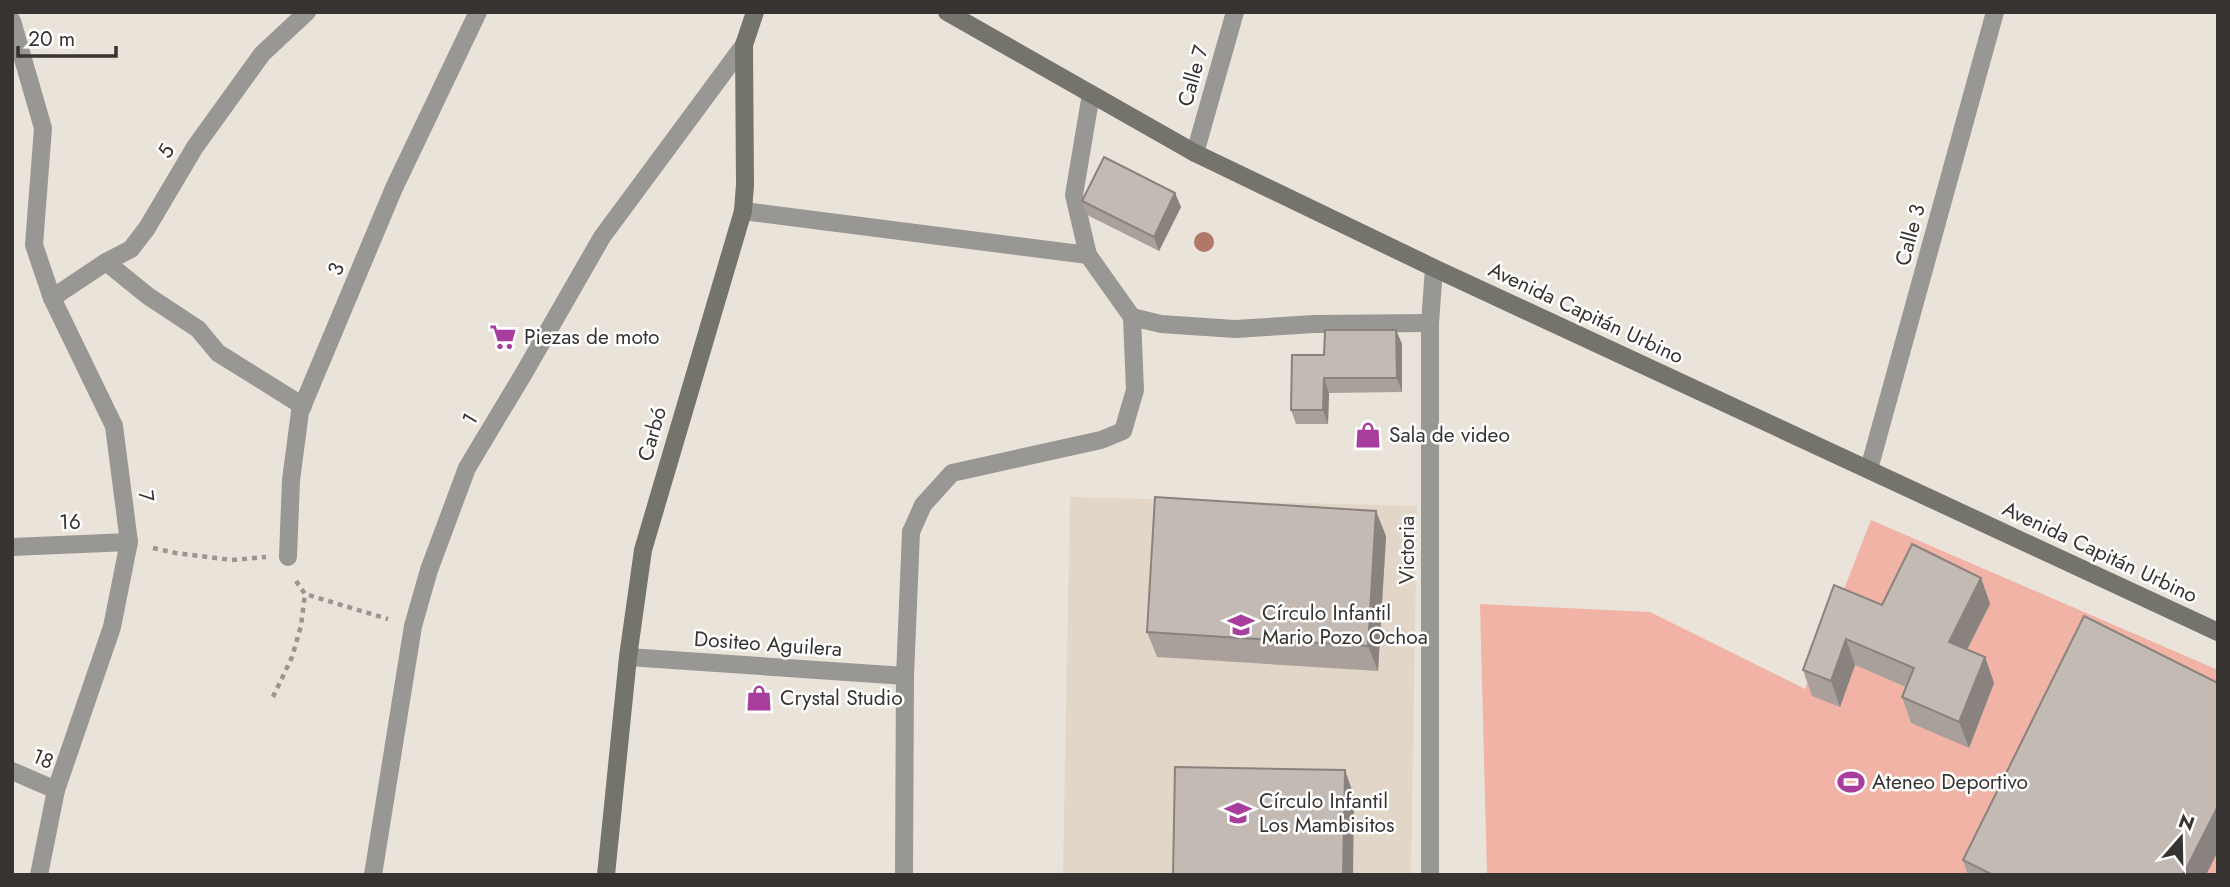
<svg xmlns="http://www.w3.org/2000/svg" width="2230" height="887" font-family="Jost,sans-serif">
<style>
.built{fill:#e1d6c7}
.green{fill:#f1b3a5}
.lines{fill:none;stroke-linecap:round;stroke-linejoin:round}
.path{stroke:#9a958f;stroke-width:4.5;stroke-dasharray:5 5;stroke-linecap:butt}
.lane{stroke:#989793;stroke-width:18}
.street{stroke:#989793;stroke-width:18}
.secondary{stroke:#74736c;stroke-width:18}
.tree{fill:#b17868}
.wall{fill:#a9a09b}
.shaded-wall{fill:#89827e}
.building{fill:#c4bab4;stroke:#89827e;stroke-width:2}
.labels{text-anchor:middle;stroke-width:5;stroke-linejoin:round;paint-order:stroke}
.street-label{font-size:21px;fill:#363330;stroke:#fff}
.poi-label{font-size:21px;fill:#363330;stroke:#fff;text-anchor:start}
</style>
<rect width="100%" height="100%" fill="#eae3da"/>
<!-- built -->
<polygon class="built" points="1070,497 1417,506 1411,875 1063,875"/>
<!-- green -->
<polygon class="green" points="1871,520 2218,670 2218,875 1487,875 1480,604 1650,612 1805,689"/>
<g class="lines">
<!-- path -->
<g class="path">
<polyline points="153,548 176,553 232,560 266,557"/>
<polyline points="296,581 305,594 388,619"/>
<polyline points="273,697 292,657 301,626 305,594"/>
</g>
<!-- lane -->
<g class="lane">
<polyline points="743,211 1088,255"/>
<polyline points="106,262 148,296 198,329 218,353 303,406"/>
<polyline points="1132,317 1161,324 1235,329 1314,324 1430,323"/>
<polyline points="911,532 923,505 952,473 1101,440 1123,431 1135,390 1132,317 1088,255 1074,195 1091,94"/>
<polyline points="12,547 129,542"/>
</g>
<!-- street -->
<g class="street">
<polyline points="12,21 43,128 34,245 52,298 114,426 129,542 112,627 56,790 39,875"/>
<polyline points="1195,153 1235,12"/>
<polyline points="52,298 106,262 131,249 147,228 195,147 262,54 307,12"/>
<polyline points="1869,469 1995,12"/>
<polyline points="288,557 291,480 300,412 394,188 478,12"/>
<polyline points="628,657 905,676"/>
<polyline points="12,771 56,790"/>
<polyline points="373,875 413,626 429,570 467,468 524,373 602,237 744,45"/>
<polyline points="904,875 905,676 911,532"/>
<polyline points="1430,875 1430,323 1434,268"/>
</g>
<!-- secondary -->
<g class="secondary">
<polyline points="947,12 1195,153 1434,268 2218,632"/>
<polyline points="606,875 628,657 643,550 743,211 745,185 744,45 755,12"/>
</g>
</g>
<!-- trees -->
<circle class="tree" cx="1204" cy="242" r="10"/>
<!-- wall -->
<g class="wall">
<polygon points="1175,193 1181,207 1159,251 1087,215 1082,201"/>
<polygon points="1396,330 1402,344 1402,392 1329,393 1328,424 1296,424 1291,410 1324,355"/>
<polygon points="1386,536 1378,671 1157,657 1147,632"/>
<polygon points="1981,578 1990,604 1967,650 1985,657 1994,683 1969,748 1911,723 1902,697 1906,687 1855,665 1840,707 1812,696 1803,670 1882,605"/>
<polygon points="2218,683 2218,851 2206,875 1968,875 1963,860"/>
</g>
<!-- shaded-wall -->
<g class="shaded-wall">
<polygon points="1175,193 1181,207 1159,251 1154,237"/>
<polygon points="1396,330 1402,344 1402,392 1397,378"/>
<polygon points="1324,378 1329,393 1328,424 1323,410"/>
<polygon points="1376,511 1386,536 1378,671 1368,646"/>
<polygon points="1981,578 1990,604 1958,667 1949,642"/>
<polygon points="1846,639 1855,665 1840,707 1831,681"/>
<polygon points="1985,657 1994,683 1969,748 1959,722"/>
<polygon points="1345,770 1354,796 1353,875 1343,875"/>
<polygon points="2218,806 2218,851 2206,875 2183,875"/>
</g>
<!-- building -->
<g class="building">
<polygon points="1104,157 1175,193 1154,237 1082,201"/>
<polygon points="1325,330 1396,330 1397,378 1324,378 1323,410 1291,410 1292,355 1324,355"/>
<polygon points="1155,497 1376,511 1368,646 1147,632"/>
<polygon points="1912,544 1981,578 1949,642 1985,657 1959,722 1902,697 1914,668 1846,639 1831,681 1803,670 1834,585 1882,605"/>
<polygon points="2084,616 2218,683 2218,806 2183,875 1993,875 1963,860"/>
<polygon points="1175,767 1345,770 1343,875 1173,875"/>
</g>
<!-- icons -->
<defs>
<g id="supermarket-bare" transform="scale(2.1)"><path d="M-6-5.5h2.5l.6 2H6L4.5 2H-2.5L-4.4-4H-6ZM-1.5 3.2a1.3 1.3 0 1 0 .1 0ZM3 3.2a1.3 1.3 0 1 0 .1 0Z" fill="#a83d9e" stroke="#fff" stroke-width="2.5" paint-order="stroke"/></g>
<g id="shop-bare" transform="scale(2.1)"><path d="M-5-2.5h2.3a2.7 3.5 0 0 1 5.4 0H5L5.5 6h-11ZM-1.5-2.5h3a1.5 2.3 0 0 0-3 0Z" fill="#a83d9e" stroke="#fff" stroke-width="2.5" paint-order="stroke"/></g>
<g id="school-bare" transform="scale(2.1)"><path d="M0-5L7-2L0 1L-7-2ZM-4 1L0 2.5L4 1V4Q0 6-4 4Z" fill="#a83d9e" stroke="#fff" stroke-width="2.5" paint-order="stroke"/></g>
<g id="stadium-bare" transform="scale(2.1)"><path d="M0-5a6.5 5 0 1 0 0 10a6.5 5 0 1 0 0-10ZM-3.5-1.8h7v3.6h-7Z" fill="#a83d9e" stroke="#fff" stroke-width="2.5" paint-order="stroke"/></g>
</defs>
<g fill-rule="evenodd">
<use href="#supermarket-bare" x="503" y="337"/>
<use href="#shop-bare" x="1368" y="435"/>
<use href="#school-bare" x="1241" y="625"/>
<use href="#shop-bare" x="759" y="698"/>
<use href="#stadium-bare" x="1851" y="782"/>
<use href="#school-bare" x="1238" y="813"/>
</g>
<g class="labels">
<!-- street labels -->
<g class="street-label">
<text transform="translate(1193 76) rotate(-74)" y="7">Calle 7</text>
<text transform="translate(166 151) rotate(-59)" y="7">5</text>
<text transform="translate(1910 235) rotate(-75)" y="7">Calle 3</text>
<text transform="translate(336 269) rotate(-67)" y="7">3</text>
<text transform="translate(1586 313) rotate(25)" y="7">Avenida Capitán Urbino</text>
<text transform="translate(470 419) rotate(-59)" y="7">1</text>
<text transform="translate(652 434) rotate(-74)" y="7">Carbó</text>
<text transform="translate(146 496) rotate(83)" y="7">7</text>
<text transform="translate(70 522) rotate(-2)" y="7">16</text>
<text transform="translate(1407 550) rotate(-90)" y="7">Victoria</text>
<text transform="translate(2100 552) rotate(25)" y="7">Avenida Capitán Urbino</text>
<text transform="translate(768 644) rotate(4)" y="7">Dositeo Aguilera</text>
<text transform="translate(43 759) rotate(23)" y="7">18</text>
</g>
<!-- poi labels -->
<g class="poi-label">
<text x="524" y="344">Piezas de moto</text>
<text x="1389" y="442">Sala de video</text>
<text x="1262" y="620">Círculo Infantil<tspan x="1262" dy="24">Mario Pozo Ochoa</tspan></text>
<text x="780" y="705">Crystal Studio</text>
<text x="1872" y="789">Ateneo Deportivo</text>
<text x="1259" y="808">Círculo Infantil<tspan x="1259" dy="24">Los Mambisitos</tspan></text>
</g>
</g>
<!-- border -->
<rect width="2230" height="887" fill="none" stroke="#363330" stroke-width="28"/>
<!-- north arrow -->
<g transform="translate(2181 838) rotate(20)" stroke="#ffffff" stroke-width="5" paint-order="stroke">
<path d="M0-5L12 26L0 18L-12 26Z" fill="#363330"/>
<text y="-10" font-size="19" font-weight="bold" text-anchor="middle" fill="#363330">N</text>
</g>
<!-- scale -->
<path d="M18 46v10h98v-10" fill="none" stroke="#363330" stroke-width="3.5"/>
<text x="28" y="46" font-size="21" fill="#363330" stroke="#ffffff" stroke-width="5" paint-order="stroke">20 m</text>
</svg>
